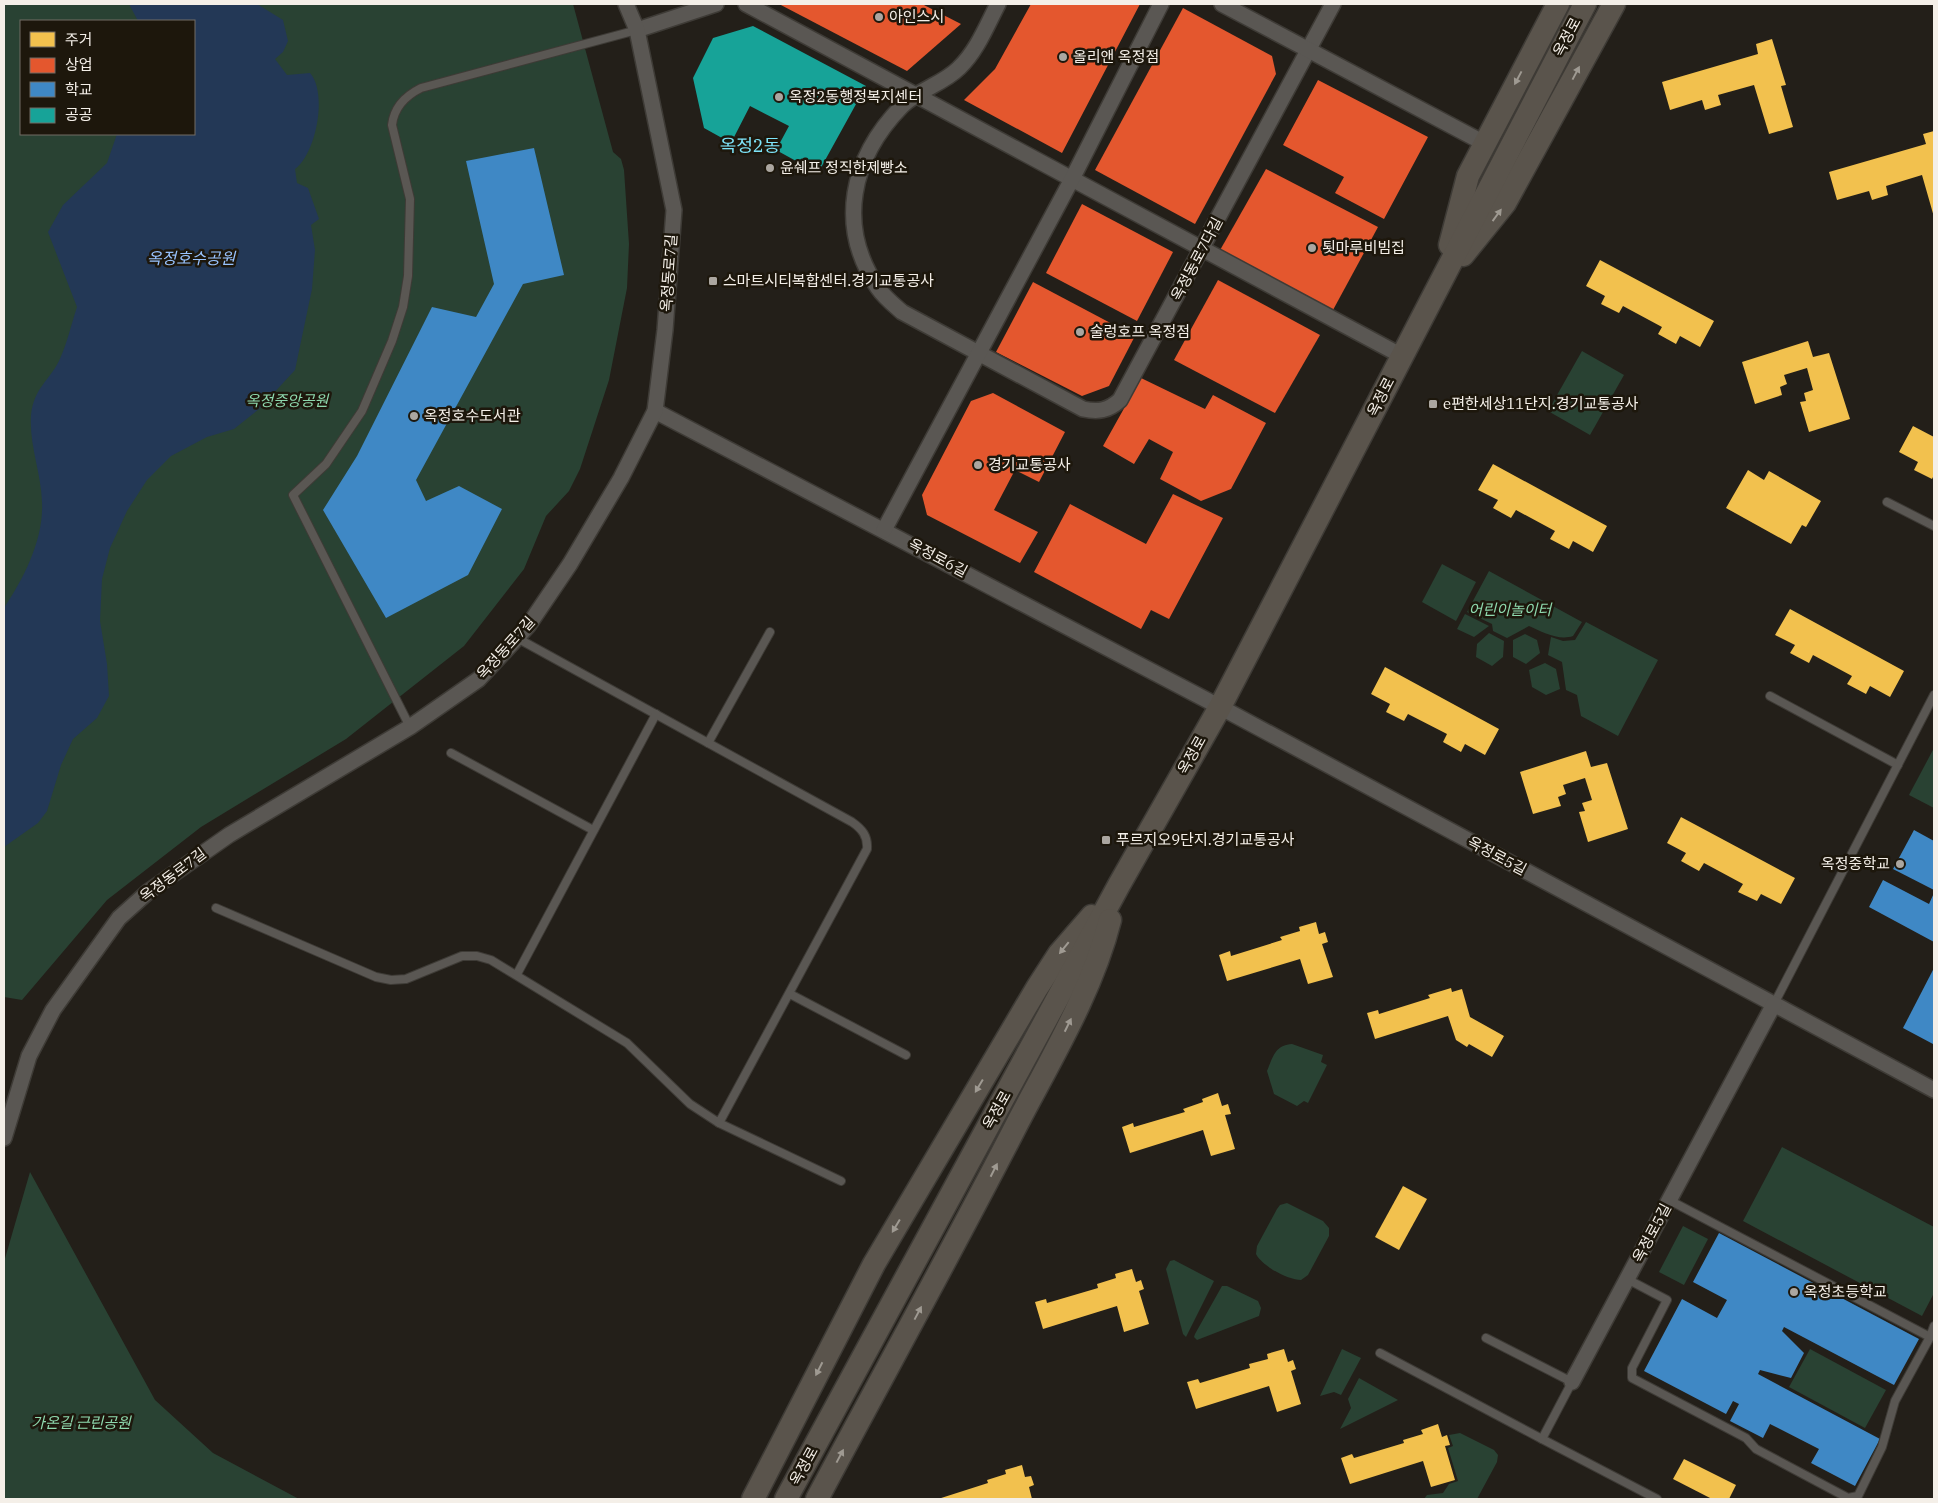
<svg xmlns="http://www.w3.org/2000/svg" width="1938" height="1503" font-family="'IBM Plex Serif','Noto Sans KR',serif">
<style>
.green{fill:#294233;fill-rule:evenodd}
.water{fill:#233856}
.homes{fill:#f2c14e}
.shops{fill:#e4572e}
.schools{fill:#3f88c5}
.public{fill:#17a398}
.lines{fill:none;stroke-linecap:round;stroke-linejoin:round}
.lane-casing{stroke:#3e3b36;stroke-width:10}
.street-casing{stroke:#3e3b36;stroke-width:18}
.secondary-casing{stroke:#3e3b36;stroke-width:25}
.lane{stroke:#5a5753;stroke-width:8}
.street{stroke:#5a5753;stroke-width:15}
.secondary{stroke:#5a544c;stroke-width:22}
.oneway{fill:#9f9a92}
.poi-dot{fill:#aba6a0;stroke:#1d170c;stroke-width:2}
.labels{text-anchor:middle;stroke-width:5;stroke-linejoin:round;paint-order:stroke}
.poi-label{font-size:15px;fill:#f4efe8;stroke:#1d170c;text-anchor:start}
.street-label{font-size:15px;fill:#f4efe8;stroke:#1d170c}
.park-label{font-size:15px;font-style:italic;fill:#8ed9ae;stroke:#1d170c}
.water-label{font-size:16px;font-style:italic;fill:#98c2fd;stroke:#1d170c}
.quarter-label{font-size:18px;fill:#7ee4fa;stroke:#1d170c}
</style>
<rect width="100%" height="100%" fill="#231f19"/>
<!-- green -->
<g class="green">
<path d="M4,4H573L613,152L621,159L624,170L629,244L627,288L609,380L580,469L569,491L546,516L524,569L464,646L346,739L201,827L107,900L22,1000L4,997ZM21,21H194V134H21Z"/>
<polygon points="1582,351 1624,375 1590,435 1548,411"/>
<polygon points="1442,564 1476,582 1456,621 1422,602"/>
<path d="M1489,571L1582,622L1573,636C1559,641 1542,632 1529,626L1507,638L1493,631L1492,624L1467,612Z"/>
<polygon points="1465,614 1489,626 1474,637 1457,629"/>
<polygon points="1586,622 1658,660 1618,736 1581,716 1577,695 1566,690 1562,662 1548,655 1551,637 1563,641 1575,640"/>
<polygon points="1489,633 1504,641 1503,657 1492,666 1476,657 1477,644"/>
<polygon points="1525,634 1537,640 1540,653 1526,664 1513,657 1513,640"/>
<polygon points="1545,663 1556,669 1560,689 1546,695 1532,687 1529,670"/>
<polygon points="1934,748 1934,808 1909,795"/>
<path d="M1292,1044L1323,1055L1321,1062L1327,1065L1308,1103L1304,1101L1297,1106L1274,1094L1267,1071C1273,1057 1275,1045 1292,1044Z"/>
<polygon points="1782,1147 1934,1227 1934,1293 1922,1316 1743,1221"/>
<polygon points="30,1172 155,1400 213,1453 299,1499 4,1499 4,1262"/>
<path d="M1287,1203L1323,1221L1329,1228V1236L1308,1275L1301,1280C1288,1280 1262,1266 1256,1254L1257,1246L1277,1209L1280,1205Z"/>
<polygon points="1683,1226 1708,1239 1684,1285 1659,1272"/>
<polygon points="1174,1260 1214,1281 1186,1337 1183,1334 1166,1269 1170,1261"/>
<polygon points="1222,1286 1227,1286 1258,1301 1261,1308 1259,1316 1197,1340 1194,1337 1195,1334"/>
<polygon points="1342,1349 1361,1358 1341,1395 1334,1392 1320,1396"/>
<polygon points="1810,1349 1886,1390 1865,1428 1789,1387"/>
<polygon points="1359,1378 1398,1400 1340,1429 1351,1408 1348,1399"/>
<polygon points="1460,1433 1494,1450 1498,1455 1497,1462 1477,1499 1424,1499 1427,1495 1443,1493 1449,1484 1458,1481 1448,1448 1453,1446 1449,1435"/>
</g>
<!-- water -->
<path class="water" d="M129,4H257L283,20L288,41L283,52L275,59L287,75L310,73C328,93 316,154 295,169L297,183L308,188L319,219L311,225L315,250L312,289L295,370L259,409L234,429L207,437L171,456L147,480L127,511L110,548L102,579L100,621L107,664L109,696L97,718L73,739L61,765L47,811L38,823L4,847V608C24,578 44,539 42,502C41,472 29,445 31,415C34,388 49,381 59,361C67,344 71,325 77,307L48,232L63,205L107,163L117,134H194V21H138Z"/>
<!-- homes -->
<g class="homes">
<polygon points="1772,39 1786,85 1781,86 1793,127 1769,134 1754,85 1718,95 1721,105 1705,110 1702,100 1670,110 1662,82 1758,54 1756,44"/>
<polygon points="1934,131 1934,217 1922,175 1886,186 1888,195 1872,200 1869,191 1837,200 1829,172 1926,144 1923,134"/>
<polygon points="1600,260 1714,321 1700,347 1680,336 1676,344 1658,334 1662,327 1623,306 1619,313 1601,304 1605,296 1586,286"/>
<polygon points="1808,341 1813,357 1829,353 1850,419 1809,432 1800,402 1806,401 1804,393 1813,390 1807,368 1784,375 1787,384 1780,387 1782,395 1755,404 1742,362"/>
<polygon points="1913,426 1934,437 1934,475 1932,479 1914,470 1918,462 1899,452"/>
<polygon points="1493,464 1607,526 1593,552 1573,541 1569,549 1550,539 1555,531 1516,510 1511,518 1493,508 1498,500 1478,490"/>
<polygon points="1748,470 1764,480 1769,471 1821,501 1806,527 1802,525 1791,544 1726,508"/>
<polygon points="1790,609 1904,671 1890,697 1870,686 1866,694 1847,684 1852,676 1813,655 1809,663 1790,653 1795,645 1775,635"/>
<polygon points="1385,667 1499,729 1485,755 1465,744 1461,752 1443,742 1447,734 1408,714 1404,721 1386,712 1390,704 1371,694"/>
<polygon points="1586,751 1591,767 1607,763 1628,829 1588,842 1579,812 1585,811 1582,803 1592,800 1585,778 1563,785 1566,794 1558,797 1561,806 1533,814 1520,772"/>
<polygon points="1681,817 1795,878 1781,904 1761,894 1757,901 1738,892 1743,884 1704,863 1699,871 1681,861 1686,853 1667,843"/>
<polygon points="1316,922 1319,934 1325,932 1328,942 1322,944 1333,977 1308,984 1300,959 1227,981 1219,955 1230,951 1231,956 1282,940 1280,937 1300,931 1299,927"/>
<polygon points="1451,988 1452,992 1462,989 1470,1017 1504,1036 1492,1057 1469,1044 1467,1047 1456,1040 1448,1016 1375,1039 1367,1013 1378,1010 1379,1014 1430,998 1428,995"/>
<polygon points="1218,1093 1222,1106 1228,1104 1231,1114 1225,1115 1235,1149 1211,1156 1203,1130 1130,1153 1122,1127 1133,1123 1134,1127 1185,1112 1183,1109 1203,1102 1202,1099"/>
<polygon points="1403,1186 1427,1199 1399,1250 1375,1237"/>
<polygon points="1132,1269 1136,1282 1141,1280 1144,1289 1139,1291 1149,1324 1124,1332 1117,1306 1043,1329 1035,1302 1046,1299 1047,1303 1098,1288 1097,1284 1116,1278 1115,1274"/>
<polygon points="1284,1349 1288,1362 1293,1360 1296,1369 1291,1371 1301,1404 1277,1412 1269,1386 1196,1409 1187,1382 1198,1379 1200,1383 1250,1368 1249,1364 1268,1359 1267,1354"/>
<polygon points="1438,1424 1442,1437 1447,1435 1450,1445 1445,1446 1455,1480 1431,1487 1423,1461 1350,1484 1341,1458 1352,1454 1354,1458 1404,1443 1403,1440 1423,1434 1421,1430"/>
<polygon points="1684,1459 1736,1485 1729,1499 1712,1499 1673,1479"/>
<polygon points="1022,1465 1025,1477 1031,1476 1034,1485 1029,1487 1032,1499 938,1499 988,1483 987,1480 1006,1474 1005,1470"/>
</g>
<!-- shops -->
<g class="shops">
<polygon points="779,4 922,4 961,24 907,71"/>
<polygon points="1031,4 1140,4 1062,153 964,100 995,69"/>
<polygon points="1183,8 1272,56 1276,74 1195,224 1095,170"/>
<polygon points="1318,80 1428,137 1384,219 1335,193 1344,177 1283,145"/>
<polygon points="1266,169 1378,227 1333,310 1219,252"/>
<polygon points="1082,204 1173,252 1137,321 1046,273"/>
<polygon points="1218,280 1320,335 1275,413 1174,360"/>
<polygon points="1033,282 1135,336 1109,386 1082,396 996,352"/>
<polygon points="1141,378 1205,409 1213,395 1266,423 1231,489 1201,501 1160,479 1173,452 1149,439 1134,464 1103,446"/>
<polygon points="993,393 1065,432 1039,482 1015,470 994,510 1038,532 1020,563 927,515 922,495 971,401"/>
<polygon points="1173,494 1223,518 1169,619 1151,610 1141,629 1034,572 1070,504 1146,544"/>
</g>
<!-- schools -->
<g class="schools">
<polygon points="534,148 564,275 523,284 416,480 426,501 459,486 502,509 468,575 386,618 323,510 357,456 432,307 476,317 494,284 466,161"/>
<polygon points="1914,830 1934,841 1934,890 1893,869"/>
<polygon points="1883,880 1929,904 1934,893 1934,942 1869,907"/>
<polygon points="1934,968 1934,1043 1933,1044 1903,1028"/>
<polygon points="1719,1233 1919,1339 1894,1385 1784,1327 1782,1331 1804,1353 1791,1378 1760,1370 1758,1374 1880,1439 1855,1486 1811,1463 1819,1449 1770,1424 1763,1438 1730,1421 1739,1404 1733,1401 1726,1414 1644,1371 1682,1299 1717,1318 1727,1300 1693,1282"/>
</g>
<!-- public -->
<polygon class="public" points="753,26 866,86 818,173 776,150 789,126 750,106 731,143 704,128 693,78 713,38"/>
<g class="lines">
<!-- lane casing -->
<g class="lane-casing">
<g id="lane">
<polyline points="1887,502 1934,526"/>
<polyline points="1770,696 1898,765"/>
<path d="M410,727L293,495L326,464L362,411L392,341L403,307L408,276L410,199L392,125C394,107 405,96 421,88L637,30"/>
<polyline points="708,743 770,632"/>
<polyline points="451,753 593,830"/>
<path d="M216,908L376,977L391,980L406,979L462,956H477L491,960L627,1043L690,1104L719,1123L867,849C868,836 862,829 852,822L517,638"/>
<polyline points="517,974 656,714"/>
<polyline points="790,994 906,1055"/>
<polyline points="1774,1004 1934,695"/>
<polyline points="719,1123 841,1181"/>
<polyline points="1627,1279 1667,1300 1632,1368 1632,1378 1746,1438 1756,1449 1848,1498 1858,1496 1882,1447 1895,1401 1930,1337 1669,1200"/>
<polyline points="1930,1337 1934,1326"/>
<polyline points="1486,1338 1572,1382 1542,1439 1657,1499"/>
<polyline points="1380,1353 1542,1439"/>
</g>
</g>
<!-- street casing -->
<g class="street-casing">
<g id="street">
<polyline points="746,4 1402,356"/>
<path d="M998,4C987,25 977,51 959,68C943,84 918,90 902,106C851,158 836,226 878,288C884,297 894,305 902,312L1083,409C1098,412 1108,411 1120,400L1333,4"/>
<polyline points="1222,4 1484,143"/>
<polyline points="637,30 716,4"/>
<polyline points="655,411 1220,707 1934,1090"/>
<polyline points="884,530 1072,179 1161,4"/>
<polyline points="4,1138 29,1056 53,1010 119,918 149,891 229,835 410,727 479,679 528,626 570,564 621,478 655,411 665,330 674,210 637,30 626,4"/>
<polyline points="1572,1382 1774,1004"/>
</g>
</g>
<!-- secondary casing -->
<g class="secondary-casing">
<g id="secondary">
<polyline points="1450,245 1468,176 1558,4"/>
<polyline points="1463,255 1505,203 1614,4"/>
<polyline points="753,1499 874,1264 1037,988 1059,954 1092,916"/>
<polyline points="786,1499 1119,885 1220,707 1585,4"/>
<path d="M817,1499C884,1373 953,1249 1018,1122C1052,1057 1092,991 1110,920"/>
</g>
</g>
<!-- lane -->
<use href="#lane" class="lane"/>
<!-- street -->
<use href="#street" class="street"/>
<!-- secondary -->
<use href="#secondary" class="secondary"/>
</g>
<!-- one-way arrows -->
<defs><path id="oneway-solid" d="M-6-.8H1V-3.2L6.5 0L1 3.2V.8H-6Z" transform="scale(1.25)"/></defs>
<g class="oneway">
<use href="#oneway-solid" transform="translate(1576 73) rotate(-62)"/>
<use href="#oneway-solid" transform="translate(1518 78) rotate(118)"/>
<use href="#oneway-solid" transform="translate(1497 215) rotate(-54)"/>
<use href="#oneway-solid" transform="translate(1064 948) rotate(129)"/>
<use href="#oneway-solid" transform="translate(1068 1025) rotate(-64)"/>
<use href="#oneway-solid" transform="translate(979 1086) rotate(121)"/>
<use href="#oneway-solid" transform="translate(994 1170) rotate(-63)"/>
<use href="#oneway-solid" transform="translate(896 1226) rotate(121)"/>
<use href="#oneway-solid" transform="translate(918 1313) rotate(-62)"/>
<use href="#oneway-solid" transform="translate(819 1369) rotate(117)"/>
<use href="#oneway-solid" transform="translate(840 1456) rotate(-62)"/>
</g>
<!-- markers -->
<g class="poi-dot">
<circle cx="879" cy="17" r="5"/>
<circle cx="1063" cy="57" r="5"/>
<circle cx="779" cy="97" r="5"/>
<circle cx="770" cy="168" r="5"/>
<circle cx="1312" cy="248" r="5"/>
<rect x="708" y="276" width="10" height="10" rx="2.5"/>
<circle cx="1080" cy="332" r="5"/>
<rect x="1428" y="399" width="10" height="10" rx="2.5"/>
<circle cx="414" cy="416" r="5"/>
<circle cx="978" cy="465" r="5"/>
<rect x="1101" y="835" width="10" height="10" rx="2.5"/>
<circle cx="1900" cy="864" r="5"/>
<circle cx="1794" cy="1292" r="5"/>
</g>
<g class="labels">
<!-- poi labels -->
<g class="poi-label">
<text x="889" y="22">아인스시</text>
<text x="1073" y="62">올리앤 옥정점</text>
<text x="789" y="102">옥정2동행정복지센터</text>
<text x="780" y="173">윤쉐프 정직한제빵소</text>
<text x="1322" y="253">툇마루비빔집</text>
<text x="723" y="286">스마트시티복합센터.경기교통공사</text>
<text x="1090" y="337">술렁호프 옥정점</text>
<text x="1443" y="409">e편한세상11단지.경기교통공사</text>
<text x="424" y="421">옥정호수도서관</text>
<text x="988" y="470">경기교통공사</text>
<text x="1116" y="845">푸르지오9단지.경기교통공사</text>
<text x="1890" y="869" text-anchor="end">옥정중학교</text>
<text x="1804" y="1297">옥정초등학교</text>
</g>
<!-- street labels -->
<g class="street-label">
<text transform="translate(1567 37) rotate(-62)" y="5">옥정로</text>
<text transform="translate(1197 259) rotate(-62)" y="5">옥정동로7다길</text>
<text transform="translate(669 273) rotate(-86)" y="5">옥정동로7길</text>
<text transform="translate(1381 397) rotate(-63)" y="5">옥정로</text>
<text transform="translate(938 558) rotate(28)" y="5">옥정로6길</text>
<text transform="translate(506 648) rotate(-48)" y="5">옥정동로7길</text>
<text transform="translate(1192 755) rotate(-61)" y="5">옥정로</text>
<text transform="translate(1497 856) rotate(28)" y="5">옥정로5길</text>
<text transform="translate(173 875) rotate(-37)" y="5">옥정동로7길</text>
<text transform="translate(997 1110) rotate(-61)" y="5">옥정로</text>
<text transform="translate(1652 1233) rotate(-62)" y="5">옥정로5길</text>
<text transform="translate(804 1466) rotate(-61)" y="5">옥정로</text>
</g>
<!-- park labels -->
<g class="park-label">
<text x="287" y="406">옥정중앙공원</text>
<text x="1510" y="615">어린이놀이터</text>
<text x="81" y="1428">가온길 근린공원</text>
</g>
<!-- water labels -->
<g class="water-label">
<text x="191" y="264">옥정호수공원</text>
</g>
<!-- quarter labels -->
<g class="quarter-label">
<text x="750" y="152">옥정2동</text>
</g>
</g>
<!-- border -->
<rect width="1938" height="1503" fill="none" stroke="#f4efe8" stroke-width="10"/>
<!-- legend -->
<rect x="20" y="20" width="175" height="115" fill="#1d170c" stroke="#736d64"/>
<rect x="30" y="32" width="25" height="15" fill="#f2c14e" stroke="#736d64"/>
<text x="65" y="45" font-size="15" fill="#f4efe8">주거</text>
<rect x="30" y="58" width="25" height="15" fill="#e4572e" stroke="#736d64"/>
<text x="65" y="70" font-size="15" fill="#f4efe8">상업</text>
<rect x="30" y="82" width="25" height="15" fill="#3f88c5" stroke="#736d64"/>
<text x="65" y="95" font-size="15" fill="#f4efe8">학교</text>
<rect x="30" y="108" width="25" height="15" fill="#17a398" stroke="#736d64"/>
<text x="65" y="120" font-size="15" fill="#f4efe8">공공</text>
</svg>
